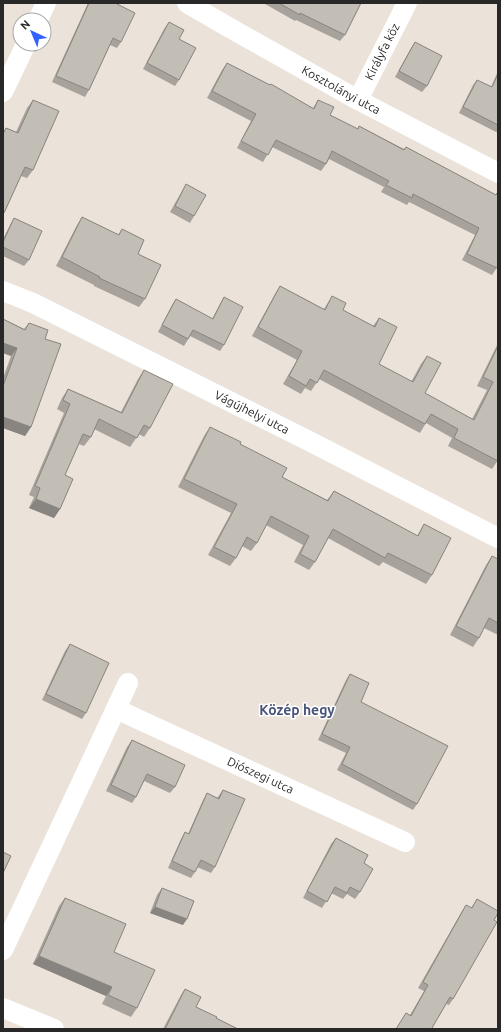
<svg xmlns="http://www.w3.org/2000/svg" width="501" height="1032" font-family="Ubuntu,sans-serif">
<style>
.lines{fill:none;stroke-linecap:round;stroke-linejoin:round}
.minor{stroke:#fff;stroke-width:20}
.wall{fill:#a7a39c}
.shaded-wall{fill:#88847f}
.building{fill:#c2bdb5;stroke:#88847f}
.labels{text-anchor:middle;stroke-width:3;stroke-linejoin:round;paint-order:stroke}
.street-label{font-size:12px;fill:#282828;stroke:#fff}
.quarter-label{font-size:14px;font-weight:bold;fill:#47537a;stroke:#fff}
</style>
<rect width="100%" height="100%" fill="#ebe2d9"/>
<g class="lines">
<!-- minor -->
<g class="minor">
<path id="s1" d="M187,3L230,28L358,100L498,173"/>
<polyline points="38,20 46,3"/>
<polyline points="3,92 26,44"/>
<path id="s2" d="M358,100L407,3"/>
<path id="s3" d="M3,291L33,303L309,441L498,538"/>
<path id="s4" d="M116,709L405,842"/>
<polyline points="3,950 128,683"/>
<polyline points="3,1008 54,1029"/>
</g>
</g>
<!-- wall -->
<g class="wall">
<polygon points="88,3 115,3 121,42 117,48 110,45 89,90 85,97 52,82"/>
<polygon points="266,3 361,3 345,35 340,41 296,20 295,21 265,4"/>
<polygon points="169,22 179,39 179,80 175,86 143,69 164,29"/>
<polygon points="415,42 427,86 422,92 395,77 411,48"/>
<polygon points="227,63 313,108 318,100 330,115 357,129 359,126 404,149 406,147 496,195 497,193 498,193 498,266 492,275 462,260 475,235 409,202 407,205 381,192 384,187 329,159 326,164 321,171 272,147 263,162 237,148 251,121 207,98 222,70"/>
<polygon points="498,71 498,133 459,113 473,85 477,80 491,87"/>
<polygon points="33,100 33,170 27,178 21,176 3,215 3,132 6,128 16,132 27,108"/>
<polygon points="186,184 194,216 190,223 170,212"/>
<polygon points="82,217 118,235 122,229 138,254 145,299 139,307 94,286 94,285 56,266 77,225"/>
<polygon points="14,218 29,260 24,266 3,256 3,239 10,225"/>
<polygon points="280,286 324,309 332,296 343,310 373,326 379,318 379,364 411,382 421,364 427,356 425,393 472,419 487,390 477,386 498,343 498,460 492,469 448,446 452,438 426,423 420,433 319,379 311,391 305,388 301,394 283,384 297,360 252,336 275,294"/>
<polygon points="224,297 224,345 220,351 190,336 184,346 158,332 172,305 176,299 212,319 220,304"/>
<polygon points="3,319 24,329 29,323 45,339 31,427 25,436 3,428 3,378 11,356 3,353"/>
<polygon points="144,370 150,428 144,437 139,434 130,447 94,429 91,437 84,446 79,444 65,475 60,509 54,518 29,508 34,497 29,495 64,413 57,409 62,398 68,389 121,412 138,379"/>
<polygon points="210,427 240,444 282,477 327,500 334,491 417,536 424,524 432,575 426,584 383,562 379,566 328,538 315,562 309,570 294,562 303,545 266,525 257,543 251,551 242,546 236,558 230,566 208,555 231,513 178,487 204,436"/>
<polygon points="492,556 498,559 498,635 484,628 479,638 473,647 450,635 486,565"/>
<polygon points="70,644 86,713 82,719 42,700 65,651"/>
<polygon points="350,674 361,702 417,804 413,810 337,770 346,753 318,740 346,680"/>
<polygon points="132,740 175,787 170,793 144,781 136,797 132,803 106,791 127,747"/>
<polygon points="223,790 215,867 211,873 197,867 195,872 191,878 168,868 181,839 185,832 188,834 203,800 207,793 217,798"/>
<polygon points="336,838 364,863 360,892 355,899 347,894 343,899 331,893 322,908 303,898 331,844"/>
<polygon points="162,888 183,925 150,913 157,895"/>
<polygon points="65,898 114,952 137,1008 131,1017 102,1004 106,996 33,964 59,906"/>
<polygon points="477,899 494,920 453,999 449,1005 446,1004 432,1028 434,1029 396,1029 406,1013 410,1015 424,991 418,988 462,911 466,905 471,908"/>
<polygon points="185,989 196,1007 216,1018 238,1029 163,1029 181,995"/>
</g>
<!-- shaded-wall -->
<g class="shaded-wall">
<polygon points="3,343 17,348 11,356 3,353"/>
<polygon points="3,417 31,427 25,436 3,428"/>
<polygon points="36,499 60,509 54,518 29,508"/>
<polygon points="155,907 187,919 183,925 150,913"/>
<polygon points="39,956 112,987 106,996 33,964"/>
</g>
<!-- building -->
<g class="building">
<polygon points="89,3 115,3 135,13 121,42 113,38 89,90 56,76"/>
<polygon points="279,3 361,3 345,35 300,13 300,15"/>
<polygon points="169,22 184,30 179,39 196,48 179,80 147,63"/>
<polygon points="415,42 442,56 427,86 399,71"/>
<polygon points="227,63 270,85 271,84 314,109 318,100 334,107 330,115 358,129 359,126 404,150 406,147 496,195 497,193 498,193 498,265 497,268 467,254 479,228 413,194 412,198 386,185 389,181 332,151 326,164 276,140 268,155 241,141 256,114 212,91"/>
<polygon points="498,74 498,125 463,107 477,80 492,87"/>
<polygon points="33,100 59,111 33,170 25,167 4,213 3,212 3,134 6,128 18,133"/>
<polygon points="186,184 206,195 194,216 175,206"/>
<polygon points="82,217 119,235 122,229 144,240 138,254 161,265 145,299 99,278 100,277 62,257"/>
<polygon points="14,218 42,231 29,260 3,247 3,242"/>
<polygon points="280,286 325,310 332,296 346,303 343,310 375,327 379,318 397,327 379,364 413,382 427,356 441,363 425,393 474,420 493,382 483,377 498,346 498,461 454,438 458,429 431,414 425,424 324,370 317,383 310,379 306,386 289,376 302,351 258,327"/>
<polygon points="224,297 243,307 224,345 193,330 188,339 162,325 176,299 213,319"/>
<polygon points="3,319 25,330 29,323 48,330 45,339 61,344 31,427 3,417 3,386 17,348 3,343"/>
<polygon points="144,370 173,384 150,428 144,425 137,438 99,419 91,437 83,434 65,475 73,479 60,509 36,499 40,488 35,486 70,404 63,400 68,389 122,413"/>
<polygon points="210,427 241,442 240,444 287,468 282,477 328,501 334,491 418,536 424,524 451,538 432,575 388,553 385,558 333,529 315,562 300,554 309,536 271,516 257,543 247,537 236,558 214,547 237,504 184,479"/>
<polygon points="492,556 498,559 498,623 489,618 479,638 456,626"/>
<polygon points="70,644 109,663 86,713 46,694"/>
<polygon points="350,674 369,683 361,702 448,746 417,804 342,764 350,747 322,734"/>
<polygon points="132,740 185,765 175,787 147,774 136,797 111,785"/>
<polygon points="223,790 245,799 215,867 201,860 195,872 172,861 185,832 189,834 207,793 219,799"/>
<polygon points="336,838 368,855 364,863 373,869 360,892 350,887 347,893 335,887 327,902 307,891"/>
<polygon points="3,852 11,856 3,873"/>
<polygon points="162,888 194,901 187,919 155,907"/>
<polygon points="65,898 126,924 114,952 155,970 137,1008 108,995 112,987 39,956"/>
<polygon points="477,899 498,911 498,913 494,920 497,922 453,999 450,997 432,1028 434,1029 396,1029 406,1013 411,1016 428,985 423,982 466,905 472,908"/>
<polygon points="185,989 201,997 196,1007 217,1017 216,1018 238,1029 165,1029"/>
</g>
<g class="labels">
<!-- street labels -->
<g class="street-label">
<text dy="4" stroke="none"><textPath href="#s2" startOffset="54">Királyfa köz</textPath></text>
<text dy="4" stroke="none"><textPath href="#s1" startOffset="177">Kosztolányi utca</textPath></text>
<text dy="4" stroke="none"><textPath href="#s3" startOffset="277">Vágújhelyi utca</textPath></text>
<text dy="4" stroke="none"><textPath href="#s4" startOffset="159">Diószegi utca</textPath></text>
</g>
<!-- quarter labels -->
<g class="quarter-label">
<text x="297" y="715">Közép hegy</text>
</g>
</g>
<!-- border -->
<rect width="501" height="1032" fill="none" stroke="#282828" stroke-width="8"/>
<!-- north arrow -->
<g transform="translate(32 32) rotate(316)"><circle r="19" fill="#ffffff" stroke="#a9a9a9"/>
<path d="M0-3L7 15L0 10L-7 15Z" fill="#3263ff"/>
<text y="-6" font-size="11" font-weight="bold" text-anchor="middle" fill="#282828">N</text>
</g>
</svg>
